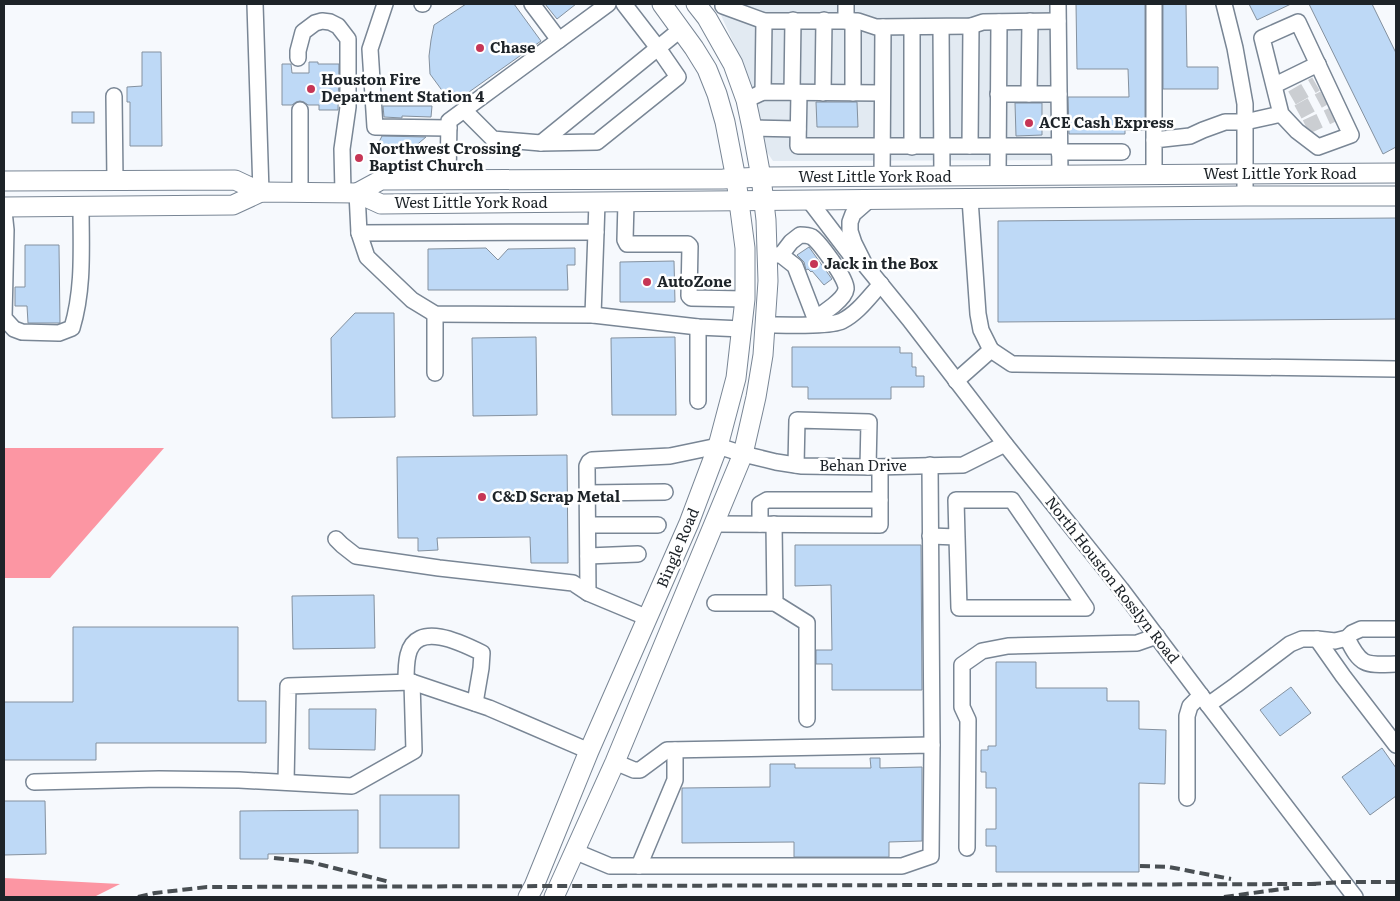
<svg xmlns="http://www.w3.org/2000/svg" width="1400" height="901" font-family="Literata,serif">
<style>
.built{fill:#e2eaf2}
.forest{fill:#fc96a3}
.building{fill:#bed9f6;stroke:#84919f}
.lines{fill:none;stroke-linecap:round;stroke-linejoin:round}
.minor-tunnel{stroke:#cbced2;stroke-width:15;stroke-dasharray:15 8;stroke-linecap:butt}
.minor-casing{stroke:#798695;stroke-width:18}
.major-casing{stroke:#798695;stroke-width:21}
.minor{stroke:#fff;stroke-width:15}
.major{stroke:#fff;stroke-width:19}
.rail{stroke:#494f53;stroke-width:4;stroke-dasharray:10 5;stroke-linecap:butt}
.poi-dot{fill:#c63656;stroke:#fff;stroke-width:2}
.labels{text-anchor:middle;stroke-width:5;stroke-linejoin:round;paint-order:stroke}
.poi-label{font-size:15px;font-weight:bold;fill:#1d2328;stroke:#fff;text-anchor:start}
.street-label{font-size:15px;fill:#1d2328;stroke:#fff}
</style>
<rect width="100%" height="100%" fill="#f6f9fd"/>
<!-- built -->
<polygon class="built" points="716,4 1065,4 1067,160 773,161 765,149 754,101 738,53"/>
<!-- forest -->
<g class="forest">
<polygon points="4,448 164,448 50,578 4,578"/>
<polygon points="4,878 120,884 94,897 4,897"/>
</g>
<!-- building -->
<g class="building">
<polygon points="466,4 514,4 541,41 452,104 430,74 429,56 431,40 434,25"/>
<polygon points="545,4 576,4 557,19"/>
<polygon points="1076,4 1145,4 1145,130 1125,130 1125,134 1069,134 1068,97 1129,97 1128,69 1077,69"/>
<polygon points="1163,4 1186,4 1187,67 1218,67 1218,89 1163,89"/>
<polygon points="1249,4 1291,4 1257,20"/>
<polygon points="1309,4 1372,4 1396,53 1396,147 1383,154"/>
<polygon points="142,52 161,52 162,146 130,146 130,102 127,102 127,87 142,86"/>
<polygon points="309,62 318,62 318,64 339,64 338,110 319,110 319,105 308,105 304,102 300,101 296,102 292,105 282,105 282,64 291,64 292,73 309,73"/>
<polygon points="816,102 857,102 858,127 817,127"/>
<polygon points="1015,103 1042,103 1042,135 1016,136"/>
<polygon points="383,106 432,106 431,117 402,116 402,118 384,117"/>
<rect x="72" y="112" width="22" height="11"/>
<polygon points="382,136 426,137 413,148 407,151 396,152 386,151 377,146"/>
<polygon points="1396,218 1396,319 998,322 998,221"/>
<polygon points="25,245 59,245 60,323 28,323 27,306 15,306 15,287 25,287"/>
<polygon points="809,247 832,279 824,285 812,271 811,272 808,269 806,270 804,262 797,255"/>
<polygon points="486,248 498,260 508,249 575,248 575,265 567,265 568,290 428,290 428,249"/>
<polygon points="674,261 675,302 620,302 620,262"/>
<polygon points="355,313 394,313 395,417 332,418 331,338"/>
<polygon points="536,337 537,415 473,416 472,338"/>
<polygon points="675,337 676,415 612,415 611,338"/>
<polygon points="792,347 900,347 900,353 912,353 912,367 916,367 916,376 924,376 924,387 891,387 891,399 808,399 808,387 792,387"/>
<polygon points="567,455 568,563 531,563 530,537 437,538 438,550 418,551 418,538 398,538 397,457"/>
<polygon points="795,545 921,545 922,690 832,690 832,664 816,664 816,650 832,650 831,585 795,586"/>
<polygon points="374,595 375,648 293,649 292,596"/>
<polygon points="73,627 238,627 238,701 266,701 266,743 96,743 96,760 4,760 4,702 73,702"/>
<polygon points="996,662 1036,662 1036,688 1107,688 1107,701 1139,701 1139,729 1166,730 1165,784 1139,783 1139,872 996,872 996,846 986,846 986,829 996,829 996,788 986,788 986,772 981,772 981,750 988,750 988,746 996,746"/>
<polygon points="1291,687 1311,713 1280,736 1260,710"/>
<polygon points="309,709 376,709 375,750 309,749"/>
<polygon points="1382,748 1396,768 1396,796 1370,815 1342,777"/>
<polygon points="870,758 880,758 880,768 922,767 922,841 889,842 889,857 794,857 794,842 682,843 682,788 770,787 770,764 795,764 795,768 871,768"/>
<rect x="380" y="795" width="79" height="53"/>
<polygon points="4,801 45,801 46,854 4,855"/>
<polygon points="358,810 358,853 268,854 268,859 240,859 240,811"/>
</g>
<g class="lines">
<!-- minor-tunnel -->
<g class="minor-tunnel">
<polyline points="1292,98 1316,84"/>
<polyline points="1298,112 1324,98"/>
<polyline points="1306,127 1332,115"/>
</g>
<!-- minor casing -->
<g class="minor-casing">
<g id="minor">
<polyline points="255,4 261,192"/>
<polyline points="385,4 370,49 375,127 449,128"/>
<polyline points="422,4 423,4"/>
<polyline points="532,4 559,40"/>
<polyline points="846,4 846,21"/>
<polyline points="1058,4 1060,175"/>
<polyline points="1154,4 1154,140"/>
<polyline points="1224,4 1235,48 1245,104 1245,196"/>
<polyline points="723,6 764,21 858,21 876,27 971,26 983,22 1058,21"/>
<polyline points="853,21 853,93"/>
<polyline points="941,27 942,176"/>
<polyline points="298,58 298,51 303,32 315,23 322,21 330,22 338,26 348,39 348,107 342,149 343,192"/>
<polyline points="1275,85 1318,64"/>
<polyline points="763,92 764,21"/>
<polyline points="792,92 793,20"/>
<polyline points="799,93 798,146 1059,146"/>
<polyline points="823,93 824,20"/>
<polyline points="998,94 1059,94"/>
<polyline points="1029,94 1030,21"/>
<polyline points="114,96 115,181"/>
<polyline points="746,100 763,92 882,93"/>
<polyline points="300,110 300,192"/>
<polyline points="464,110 493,139 541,143 597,142 678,77 658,48 624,4"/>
<polyline points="752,128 798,129"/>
<polyline points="541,143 680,30"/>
<polyline points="970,146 971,26"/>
<polyline points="912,147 912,27"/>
<polyline points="1059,152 1122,152"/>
<polyline points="1154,175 1154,140 1190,136 1203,130 1225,122 1245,122 1281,114 1297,131 1318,147 1351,135 1298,22 1262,38 1281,114"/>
<polyline points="998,176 999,22"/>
<polyline points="882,177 883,27"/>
<polyline points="448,179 449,121 608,4"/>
<polyline points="357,193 359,233 367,257 412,300 435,314 593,315 698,327 742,329"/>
<polyline points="808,199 853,258 857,260"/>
<polyline points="970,199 978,314 981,330 991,350"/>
<polyline points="869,200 853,214 850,222 850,231 854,243 865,265 909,319 1005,444 1121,589 1212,710 1355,897"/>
<polyline points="626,202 625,240 627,244 688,244 690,246 689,296 691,298 745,299"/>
<path d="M4,211L6,230L4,318L14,329L22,332L59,333L72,328C84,288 81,247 81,206"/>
<polyline points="359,233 596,232 597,202"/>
<polyline points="771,255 781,255 795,266 815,318 812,324"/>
<path d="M781,255L791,242L800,235C804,235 808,235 812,237C819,242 848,280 846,289C845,299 824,313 815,318"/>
<polyline points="593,315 596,232"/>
<path d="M765,325C781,325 830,327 842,321C858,313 869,297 881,284"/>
<polyline points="435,373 435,314"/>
<polyline points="956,381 991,350 1012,364 1396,369"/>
<polyline points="698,401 698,327"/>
<polyline points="796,465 797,420 869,422 868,467"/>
<polyline points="930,465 932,745"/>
<polyline points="587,493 665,492"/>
<polyline points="714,524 880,525 880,467"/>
<polyline points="760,524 760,504 767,500 880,500"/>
<polyline points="774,524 775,603 807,623 807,719"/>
<polyline points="588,525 658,525"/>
<polyline points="930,536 957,537 956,500 1012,500 1086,608 959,608 957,537"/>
<polyline points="336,539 342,545 356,556 439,568 573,583 588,593 648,618"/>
<polyline points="588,556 638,554"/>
<polyline points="588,593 587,466 589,462 592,460 670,456 718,446 743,454 776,462 802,466 873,467 963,465 1005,444"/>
<polyline points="715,603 775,603"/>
<path d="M1347,638C1361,667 1366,665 1396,664"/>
<polyline points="1317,639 1343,676 1396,745"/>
<path d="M406,682C406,673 406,663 408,655C416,620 462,643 482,653L481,668L475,703"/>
<polyline points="1208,705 1236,685 1290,644 1302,639 1317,639 1335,641 1347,638 1352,633 1361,629 1396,629"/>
<polyline points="34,782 159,779 239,780 352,786 414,751 412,682"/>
<polyline points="286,782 288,686 412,682 489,708 589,751"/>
<polyline points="1187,798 1187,716 1190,706 1201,695"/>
<polyline points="967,848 968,720 962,707 962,665 982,651 1008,646 1137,643 1157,636"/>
<polyline points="574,851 610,866 902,866 931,856 932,745 667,750 640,770 634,770 615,762"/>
<polyline points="639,866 675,780 675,750"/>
</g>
</g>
<!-- major casing -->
<g class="major-casing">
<g id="major">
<polyline points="4,181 235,180 261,192"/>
<polyline points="357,193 381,180 723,179 761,177 1396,173"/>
<polyline points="4,207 233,205 261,192 357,193 381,204 1245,196 1396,196"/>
<polyline points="528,897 534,886 589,751 689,523 718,446 736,378 745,299 745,248 736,179 725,122 717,94 707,69 694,48 662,4"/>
<polyline points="554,897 615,762 743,454 756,397 763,355 768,281 766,220 761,177 752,128 746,100 733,64 707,18 696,4"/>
</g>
</g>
<!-- minor -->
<use href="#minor" class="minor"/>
<!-- major -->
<use href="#major" class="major"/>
<!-- rail -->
<g class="rail">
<polyline points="274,858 310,862 390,882"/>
<polyline points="1140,866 1169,867 1231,879"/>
<polyline points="1311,884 1343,882 1396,882"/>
<polyline points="138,897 155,893 207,887 1316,884"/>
<polyline points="1224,897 1289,888"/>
</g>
</g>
<!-- markers -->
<g class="poi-dot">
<circle cx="480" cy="48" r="5"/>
<circle cx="311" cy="89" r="5"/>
<circle cx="1029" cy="123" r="5"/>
<circle cx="359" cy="158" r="5"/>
<circle cx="814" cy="264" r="5"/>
<circle cx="647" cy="282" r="5"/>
<circle cx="482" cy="497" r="5"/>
</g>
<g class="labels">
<!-- poi labels -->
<g class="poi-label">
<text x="490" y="53">Chase</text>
<text x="321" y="85">Houston Fire<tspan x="321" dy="17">Department Station 4</tspan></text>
<text x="1039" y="128">ACE Cash Express</text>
<text x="369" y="154">Northwest Crossing<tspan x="369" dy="17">Baptist Church</tspan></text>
<text x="824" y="269">Jack in the Box</text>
<text x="657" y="287">AutoZone</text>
<text x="492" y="502">C&amp;D Scrap Metal</text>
</g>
<!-- street labels -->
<g class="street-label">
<text x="1280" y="179">West Little York Road</text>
<text x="875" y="182">West Little York Road</text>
<text x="471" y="208">West Little York Road</text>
<text x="863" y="471">Behan Drive</text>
<text transform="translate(678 548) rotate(-67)" y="5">Bingle Road</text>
<text transform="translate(1112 580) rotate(52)" y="5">North Houston Rosslyn Road</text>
</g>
</g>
<!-- border -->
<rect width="1400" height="901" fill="none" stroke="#1d2328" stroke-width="10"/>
</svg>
